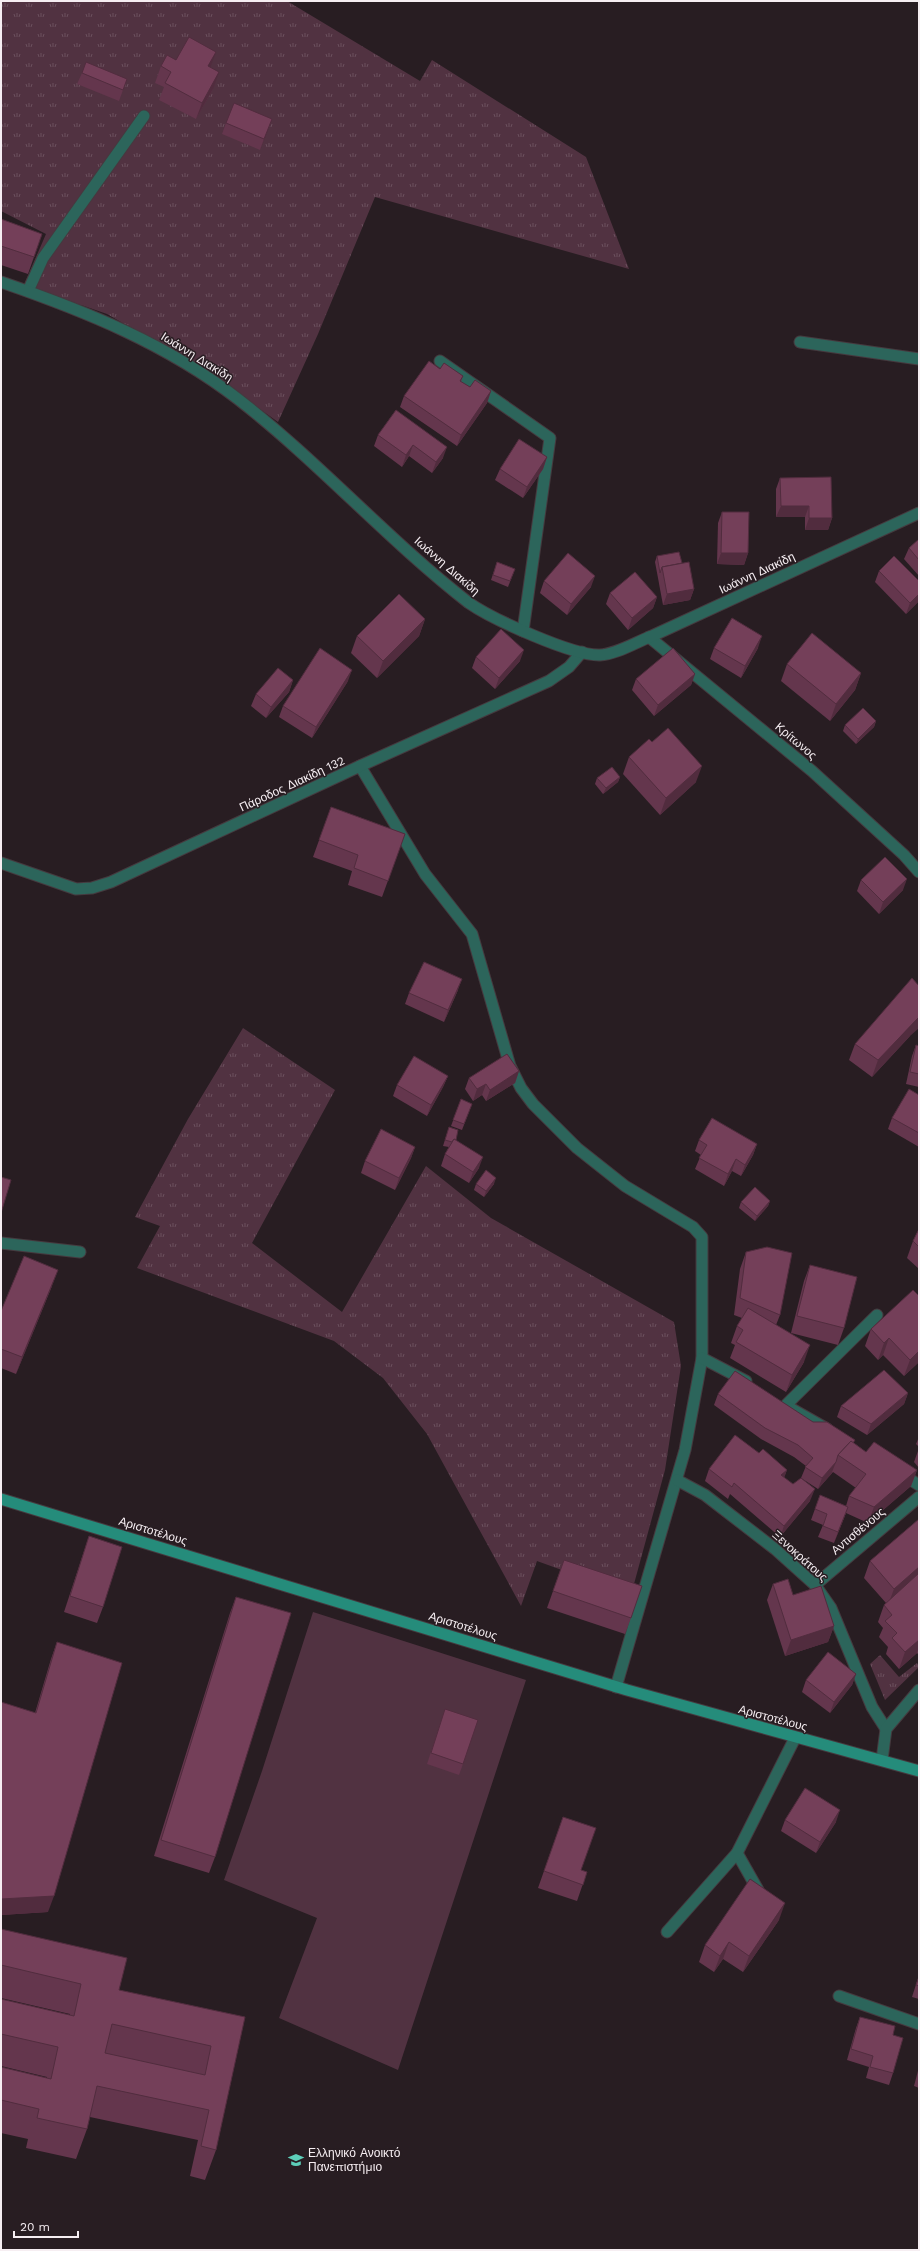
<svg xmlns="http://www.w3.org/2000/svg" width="920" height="2251" font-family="'Work Sans',sans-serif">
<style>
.grass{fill:url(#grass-tufts)}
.pitch{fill:#513241}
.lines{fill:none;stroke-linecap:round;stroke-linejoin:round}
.minor-casing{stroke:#453a3f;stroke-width:13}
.tertiary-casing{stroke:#453a3f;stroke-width:13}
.secondary-casing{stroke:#453a3f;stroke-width:13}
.minor{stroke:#2c655b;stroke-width:11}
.tertiary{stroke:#2c655b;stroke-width:11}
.secondary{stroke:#258c7b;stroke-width:11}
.wall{fill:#64364d}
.shaded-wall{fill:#512c3e}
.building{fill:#743f59;stroke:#512c3e;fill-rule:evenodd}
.labels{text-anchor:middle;stroke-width:3;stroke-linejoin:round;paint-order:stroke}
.street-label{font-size:12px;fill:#f6eef2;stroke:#281d22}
.poi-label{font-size:12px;fill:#f6eef2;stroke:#281d22;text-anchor:start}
</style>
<defs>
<pattern id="grass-tufts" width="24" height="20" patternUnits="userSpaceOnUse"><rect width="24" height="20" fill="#513241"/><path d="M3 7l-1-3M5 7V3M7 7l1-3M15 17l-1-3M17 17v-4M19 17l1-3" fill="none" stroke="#6b505d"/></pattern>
</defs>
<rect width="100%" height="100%" fill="#281d22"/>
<!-- grass -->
<g class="grass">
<polygon points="1,1 287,1 420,81 432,60 586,157 629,269 375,197 318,334 278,422 211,374 107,314 24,285 46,234 1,211"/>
<polygon points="243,1028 335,1090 252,1243 342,1312 426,1166 491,1218 674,1322 681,1366 665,1470 631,1595 537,1561 521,1606 427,1434 383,1378 334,1341 137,1268 160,1226 135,1217 188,1119"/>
<polygon points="880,1655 899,1677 917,1663 919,1667 885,1700 870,1664"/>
</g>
<!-- pitch -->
<polygon class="pitch" points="313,1612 526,1680 398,2070 279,2018 317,1918 224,1880 262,1771"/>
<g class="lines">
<!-- minor casing -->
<g class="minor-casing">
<g id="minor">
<polyline points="28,291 43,258 144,116"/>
<polyline points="800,342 919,359"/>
<polyline points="440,361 550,438 523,631"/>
<polyline points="649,637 812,771 904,855 919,872"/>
<polyline points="360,766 425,874 472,934 510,1066 521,1088 533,1104 577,1148 625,1186 693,1227 702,1237 702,1358 685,1450 616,1687"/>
<polyline points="1,863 76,889 92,888 111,882 360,766 549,681 569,667 582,652"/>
<polyline points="1,1243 80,1252"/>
<polyline points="702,1358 746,1381"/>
<polyline points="786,1405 877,1315"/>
<polyline points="790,1408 827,1429"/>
<polyline points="900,1473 919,1485"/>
<polyline points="677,1480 705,1495 775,1549 815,1585 831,1608 872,1707 886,1729"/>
<polyline points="815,1585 919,1497"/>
<polyline points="882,1760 886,1729 919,1690"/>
<polyline points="737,1853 758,1890"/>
<polyline points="667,1932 737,1853 795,1738"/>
<polyline points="839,1996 919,2024"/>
</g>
</g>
<!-- tertiary casing -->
<g class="tertiary-casing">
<path id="tertiary" d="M1,282C85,311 167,344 238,399C319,462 388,540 469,603C492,619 573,656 600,655C617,654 636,642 652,636L919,513"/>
</g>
<!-- secondary casing -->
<g class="secondary-casing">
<polyline id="secondary" points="1,1499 627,1690 919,1771"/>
</g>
<!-- minor -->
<use href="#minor" class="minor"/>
<!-- tertiary -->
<use href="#tertiary" class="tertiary"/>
<!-- secondary -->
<use href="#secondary" class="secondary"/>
</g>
<!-- wall -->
<g class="wall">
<polygon points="176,60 210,67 213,89 196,119 159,100 164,87 155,83 161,66"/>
<polygon points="82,73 127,79 119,101 77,84"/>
<polygon points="272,119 260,150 222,134 226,123"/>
<polygon points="1,219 42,234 28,274 1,265"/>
<polygon points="440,369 463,376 461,382 470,387 491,391 487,403 457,446 400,407 404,396"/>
<polygon points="396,410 443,458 432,473 409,456 402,467 374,446 378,435"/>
<polygon points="547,457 543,469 523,498 495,480 500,469"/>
<polygon points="780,478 832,518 828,530 805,530 805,517 776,517 776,489"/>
<polygon points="722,512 748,553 744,565 717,564 718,523"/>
<polygon points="919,539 919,576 904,559 909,548"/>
<polygon points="657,556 682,563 694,589 690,600 663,605 655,562"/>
<polygon points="497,562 515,569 508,587 491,580"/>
<polygon points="879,571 919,581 919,601 906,614 875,582"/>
<polygon points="544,581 591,587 567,615 540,593"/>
<polygon points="610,593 657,597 653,608 628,630 606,604"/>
<polygon points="425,619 419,636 377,678 351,653 357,636"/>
<polygon points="714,648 758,648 741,678 710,659"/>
<polygon points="476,657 520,661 495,689 472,668"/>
<polygon points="787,664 861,673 855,690 830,721 781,681"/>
<polygon points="695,674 691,685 654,716 632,690 636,679"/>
<polygon points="293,680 289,692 266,718 251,706 256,694"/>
<polygon points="348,681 312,738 279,717 283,706"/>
<polygon points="876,721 874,727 856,744 843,731 845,725"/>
<polygon points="652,742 696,782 660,815 623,774 629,757"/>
<polygon points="620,777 618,782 603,794 595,784 597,778"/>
<polygon points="331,807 405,834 382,897 348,885 352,871 313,857"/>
<polygon points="861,880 903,890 879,914 857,891"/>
<polygon points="458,990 444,1022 405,1004 409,993"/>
<polygon points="910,1036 872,1077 849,1060 855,1044"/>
<polygon points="916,1045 919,1046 919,1087 906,1084 912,1056"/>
<polygon points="519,1071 515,1083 486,1101 482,1095 473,1101 465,1089 469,1078"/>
<polygon points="448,1076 443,1087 427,1116 393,1096 397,1085"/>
<polygon points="919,1095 919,1147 888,1129 892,1118"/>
<polygon points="461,1099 472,1104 462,1130 451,1126"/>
<polygon points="449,1127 456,1140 479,1168 469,1183 441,1166 445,1154 449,1147 443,1146"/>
<polygon points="699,1140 757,1144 753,1155 741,1176 732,1171 724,1186 695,1169 701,1155 695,1151"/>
<polygon points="415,1147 411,1158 395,1190 361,1173 365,1161"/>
<polygon points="476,1184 494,1184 484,1197 474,1190"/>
<polygon points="770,1201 768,1206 755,1221 739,1208 741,1202"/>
<polygon points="919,1229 919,1269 907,1258 913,1241"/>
<polygon points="746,1252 780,1315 776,1325 804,1362 786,1392 730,1358 735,1345 731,1343 737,1326 742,1318 734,1315 740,1269"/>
<polygon points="810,1265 844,1328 838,1345 791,1333 804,1281"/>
<polygon points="52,1286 16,1374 1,1368 1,1311"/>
<polygon points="919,1296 919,1362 904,1376 883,1355 878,1360 865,1346 871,1329"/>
<polygon points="908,1393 904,1404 867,1435 837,1417 841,1406"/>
<polygon points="718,1394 813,1422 854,1443 866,1452 917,1470 911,1486 868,1523 846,1513 834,1543 818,1537 823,1525 811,1520 820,1495 846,1506 849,1496 856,1488 833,1472 818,1489 801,1478 806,1466 794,1457 761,1439 714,1405"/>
<polygon points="919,1437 919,1447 916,1444"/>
<polygon points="919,1449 919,1468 914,1462 918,1451"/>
<polygon points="759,1453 787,1470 784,1477 810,1501 780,1537 730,1494 728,1499 705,1481 709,1469"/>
<polygon points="919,1519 919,1655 917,1653 899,1669 886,1654 888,1647 879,1637 883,1628 878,1622 884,1605 886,1603 864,1578 870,1561"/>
<polygon points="89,1536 103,1607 97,1623 64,1612"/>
<polygon points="564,1560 631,1618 625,1634 547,1608"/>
<polygon points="773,1584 793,1595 834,1626 828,1642 785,1656 767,1600"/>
<polygon points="236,1597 215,1857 209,1873 154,1856 230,1613"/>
<polygon points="57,1642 48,1912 1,1915 1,1702 35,1713 51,1659"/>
<polygon points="856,1674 852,1685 830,1713 802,1692 806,1680"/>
<polygon points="445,1709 463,1764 459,1775 427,1764"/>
<polygon points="563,1817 581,1870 587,1872 577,1901 538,1888"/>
<polygon points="785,1820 836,1822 816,1853 781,1831"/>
<polygon points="779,1920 743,1972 723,1959 714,1972 699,1962 705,1945"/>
<polygon points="1,1929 119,1990 245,2017 216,2150 205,2180 190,2176 198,2140 90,2117 87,2129 76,2159 26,2148 28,2139 1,2133 1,2067 47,2078 47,2077 1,2066 1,1999 70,2015 70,2014 1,1998"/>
<polygon points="919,1975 919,1999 912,1997"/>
<polygon points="860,2017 893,2073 889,2085 866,2078 869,2067 847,2060 856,2028"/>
<polygon points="919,2067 919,2088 914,2086"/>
</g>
<!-- shaded-wall -->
<g class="shaded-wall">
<polygon points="216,52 210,68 208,66"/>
<polygon points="219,72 213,89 196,119 202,103"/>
<polygon points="272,119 268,130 260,150 264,139"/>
<polygon points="491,391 487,403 457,446 461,435"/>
<polygon points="413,445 409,456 402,467 406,455"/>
<polygon points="447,447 443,458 432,473 436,462"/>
<polygon points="547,457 543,469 523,498 527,487"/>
<polygon points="781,506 809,506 805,517 776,517"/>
<polygon points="809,518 832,518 828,530 805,530"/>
<polygon points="721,553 748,553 744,565 717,564"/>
<polygon points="595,576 591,587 567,615 571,604"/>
<polygon points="694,589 690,600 663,605 667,594"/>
<polygon points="919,594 919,601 906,614 910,603"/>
<polygon points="657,597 653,608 628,630 632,618"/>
<polygon points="425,619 419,636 377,678 383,661"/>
<polygon points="762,636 758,648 741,678 745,666"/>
<polygon points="524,650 520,661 495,689 499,678"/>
<polygon points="352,670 348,681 312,738 316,727"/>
<polygon points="861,673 855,690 830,721 836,704"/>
<polygon points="695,674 691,685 654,716 658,705"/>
<polygon points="293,680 289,692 266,718 271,707"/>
<polygon points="876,721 874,727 856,744 858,739"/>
<polygon points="702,766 696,782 660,815 666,798"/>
<polygon points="620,777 618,782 603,794 606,788"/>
<polygon points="907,879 903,890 879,914 883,902"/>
<polygon points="462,979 458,990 444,1022 448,1010"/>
<polygon points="919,1017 919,1028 910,1036 872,1077 878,1060"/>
<polygon points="519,1071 515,1083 486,1101 490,1090"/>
<polygon points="448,1076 443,1087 427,1116 431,1105"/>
<polygon points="486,1084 482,1095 473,1101 477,1089"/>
<polygon points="757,1144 753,1155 741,1176 745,1165"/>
<polygon points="415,1147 411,1158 395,1190 399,1178"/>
<polygon points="483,1157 479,1168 469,1183 473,1172"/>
<polygon points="736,1159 732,1171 724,1186 728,1174"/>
<polygon points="496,1178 494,1184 484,1197 486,1191"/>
<polygon points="770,1201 768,1206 755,1221 757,1216"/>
<polygon points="58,1270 52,1286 16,1374 22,1357"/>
<polygon points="889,1338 883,1355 878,1360 884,1343"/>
<polygon points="810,1345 804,1362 786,1392 792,1375"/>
<polygon points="919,1351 919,1362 904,1376 910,1360"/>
<polygon points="908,1393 904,1404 867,1435 871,1424"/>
<polygon points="836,1462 832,1472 833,1472 818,1489 822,1478"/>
<polygon points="787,1470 783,1481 781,1475"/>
<polygon points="917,1470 911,1486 868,1523 874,1507"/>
<polygon points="815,1489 810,1501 780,1537 784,1526"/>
<polygon points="848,1507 844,1518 834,1543 838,1532"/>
<polygon points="919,1567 919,1578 888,1605 894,1589"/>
<polygon points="834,1626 828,1642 785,1656 791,1640"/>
<polygon points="919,1640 919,1647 917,1653 899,1669 905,1652"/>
<polygon points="856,1674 852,1685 830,1713 834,1702"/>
<polygon points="840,1810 836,1822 816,1853 820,1842"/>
<polygon points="54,1896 48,1912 1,1915 1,1899"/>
<polygon points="785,1903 779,1920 743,1972 749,1956"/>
<polygon points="729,1942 723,1959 714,1972 720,1956"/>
</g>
<!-- building -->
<g class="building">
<polygon points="189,37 216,52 208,66 219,72 202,103 165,83 171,72 161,66 167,55 176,60"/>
<polygon points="86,62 127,79 123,90 82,73"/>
<polygon points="234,103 272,119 264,139 226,123"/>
<polygon points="1,219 42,234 34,257 1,246"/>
<polygon points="429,361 440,369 444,363 463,376 460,381 470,387 475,380 491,391 461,435 404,396"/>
<polygon points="396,410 447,447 436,462 413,445 406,455 378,435"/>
<polygon points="519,439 547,457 527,487 500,469"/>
<polygon points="831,477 832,518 809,518 809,506 781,506 780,478"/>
<polygon points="722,512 749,512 748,553 721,553"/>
<polygon points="919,539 919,560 909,548"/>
<polygon points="679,552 682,563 662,567 660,573 657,556"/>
<polygon points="568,553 595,576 571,604 544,581"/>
<polygon points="894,556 919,581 919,594 910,603 879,571"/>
<polygon points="497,562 515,569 510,581 493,575"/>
<polygon points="689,562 694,589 667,594 662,567"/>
<polygon points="635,572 657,597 632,618 610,593"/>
<polygon points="399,594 425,619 383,661 357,636"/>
<polygon points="732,618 762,636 745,666 714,648"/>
<polygon points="501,629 524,650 499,678 476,657"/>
<polygon points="812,633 861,673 836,704 787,664"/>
<polygon points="320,648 352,670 316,727 283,706"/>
<polygon points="673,648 695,674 658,705 636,679"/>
<polygon points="278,668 293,680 271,707 256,694"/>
<polygon points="863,708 876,721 858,739 845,725"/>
<polygon points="668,728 702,766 666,798 629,757 649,739 652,742"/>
<polygon points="612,767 620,777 606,788 597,778"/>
<polygon points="331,807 405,834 388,881 354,868 358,855 319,840"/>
<polygon points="885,857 907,879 883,902 861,880"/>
<polygon points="424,962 462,979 448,1010 409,993"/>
<polygon points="912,978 919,986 919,1017 878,1060 855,1044"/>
<polygon points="916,1045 919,1046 919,1074 910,1072"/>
<polygon points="507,1054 519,1071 490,1090 486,1084 477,1089 469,1078"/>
<polygon points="414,1056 448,1076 431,1105 397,1085"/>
<polygon points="909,1089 919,1095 919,1133 892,1118"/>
<polygon points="461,1099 472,1104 464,1124 453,1120"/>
<polygon points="712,1118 757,1144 745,1165 736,1159 728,1174 699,1158 707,1145 699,1140"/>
<polygon points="449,1127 458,1130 456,1140 454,1139 452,1142 445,1140"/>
<polygon points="381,1129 415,1147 399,1178 365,1161"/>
<polygon points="454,1139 483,1157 473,1172 445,1154"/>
<polygon points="486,1170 496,1178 486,1191 476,1184"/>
<polygon points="1,1177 11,1180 1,1213"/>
<polygon points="755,1187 770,1201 757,1216 741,1202"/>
<polygon points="919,1229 919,1247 913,1241"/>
<polygon points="767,1247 792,1253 780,1315 740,1298 746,1252"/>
<polygon points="24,1256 58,1270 22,1357 1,1349 1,1311"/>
<polygon points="810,1265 857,1277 844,1328 797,1316"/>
<polygon points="913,1290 919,1296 919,1351 910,1360 889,1338 884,1343 871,1329"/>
<polygon points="748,1308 810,1345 792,1375 736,1342 743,1330 737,1326"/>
<polygon points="884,1370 908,1393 871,1424 841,1406"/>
<polygon points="735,1371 813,1422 827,1422 855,1440 853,1443 851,1441 838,1455 836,1462 822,1478 805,1467 813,1458 798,1445 765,1428 718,1394"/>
<polygon points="735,1435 759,1453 763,1449 787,1470 781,1475 793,1484 801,1478 815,1489 784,1526 734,1483 732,1487 709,1469"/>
<polygon points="851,1441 866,1452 874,1442 917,1470 874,1507 849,1496 866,1474 838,1455"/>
<polygon points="820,1495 848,1507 838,1532 823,1526 827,1514 815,1509"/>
<polygon points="919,1519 919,1567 894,1589 870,1561"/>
<polygon points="89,1536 122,1547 103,1607 70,1596"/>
<polygon points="564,1560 642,1586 631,1618 553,1591"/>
<polygon points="919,1573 919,1640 905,1652 892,1638 897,1633 885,1621 892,1615 884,1605"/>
<polygon points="788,1579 793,1595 821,1586 834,1626 791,1640 773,1584"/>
<polygon points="236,1597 291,1613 215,1857 161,1840"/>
<polygon points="57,1642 122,1663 54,1896 1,1899 1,1702 36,1713"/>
<polygon points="828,1652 856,1674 834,1702 806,1680"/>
<polygon points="445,1709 478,1720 463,1764 431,1753"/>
<polygon points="805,1788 840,1810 820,1842 785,1820"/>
<polygon points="563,1817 596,1828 581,1870 587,1872 583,1885 544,1871"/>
<polygon points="750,1879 785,1903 749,1956 729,1942 720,1956 705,1945"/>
<path d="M1,1929L127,1958L119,1990L245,2017L216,2150L201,2146L209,2110L97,2086L87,2129L37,2118L39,2109L1,2100V2067L51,2079L58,2047L1,2034V1999L74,2016L81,1984L1,1965ZM112,2024L211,2046L205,2075L105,2053Z"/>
<polygon points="919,1977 919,1986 916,1985"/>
<polygon points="860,2017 895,2026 893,2035 903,2038 893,2073 870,2067 873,2056 851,2049"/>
</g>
<!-- icons -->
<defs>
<g id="university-bare" transform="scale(1.2)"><path d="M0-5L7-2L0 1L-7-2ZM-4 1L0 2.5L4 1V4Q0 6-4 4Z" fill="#5dceb9" stroke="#281d22" stroke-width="2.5" paint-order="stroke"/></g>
</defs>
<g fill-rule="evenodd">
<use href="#university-bare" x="296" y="2160"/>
</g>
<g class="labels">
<!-- street labels -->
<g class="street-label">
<text transform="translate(197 357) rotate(32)" y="4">Ιωάννη Διακίδη</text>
<text transform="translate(447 566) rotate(41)" y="4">Ιωάννη Διακίδη</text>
<text transform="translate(757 573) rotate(-25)" y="4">Ιωάννη Διακίδη</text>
<text transform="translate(796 741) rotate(40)" y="4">Κρίτωνος</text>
<text transform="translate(292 784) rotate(-25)" y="4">Πάροδος Διακίδη 132</text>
<text transform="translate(153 1531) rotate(17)" y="4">Αριστοτέλους</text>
<text transform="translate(858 1531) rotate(-40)" y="4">Αντισθένους</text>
<text transform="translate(800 1556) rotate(42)" y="4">Ξενοκράτους</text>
<text transform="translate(463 1626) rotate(17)" y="4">Αριστοτέλους</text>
<text transform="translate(773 1718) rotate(15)" y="4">Αριστοτέλους</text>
</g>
<!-- poi labels -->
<g class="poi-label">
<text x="308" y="2157">Ελληνικό Ανοικτό<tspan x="308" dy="14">Πανεπιστήμιο</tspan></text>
</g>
</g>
<!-- border -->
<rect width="920" height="2251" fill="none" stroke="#f6eef2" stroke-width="4"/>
<!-- scale -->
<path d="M14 2231v6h64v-6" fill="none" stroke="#f6eef2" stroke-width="2"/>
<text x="20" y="2231" font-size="12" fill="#f6eef2" stroke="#281d22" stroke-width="3" paint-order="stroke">20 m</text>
</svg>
